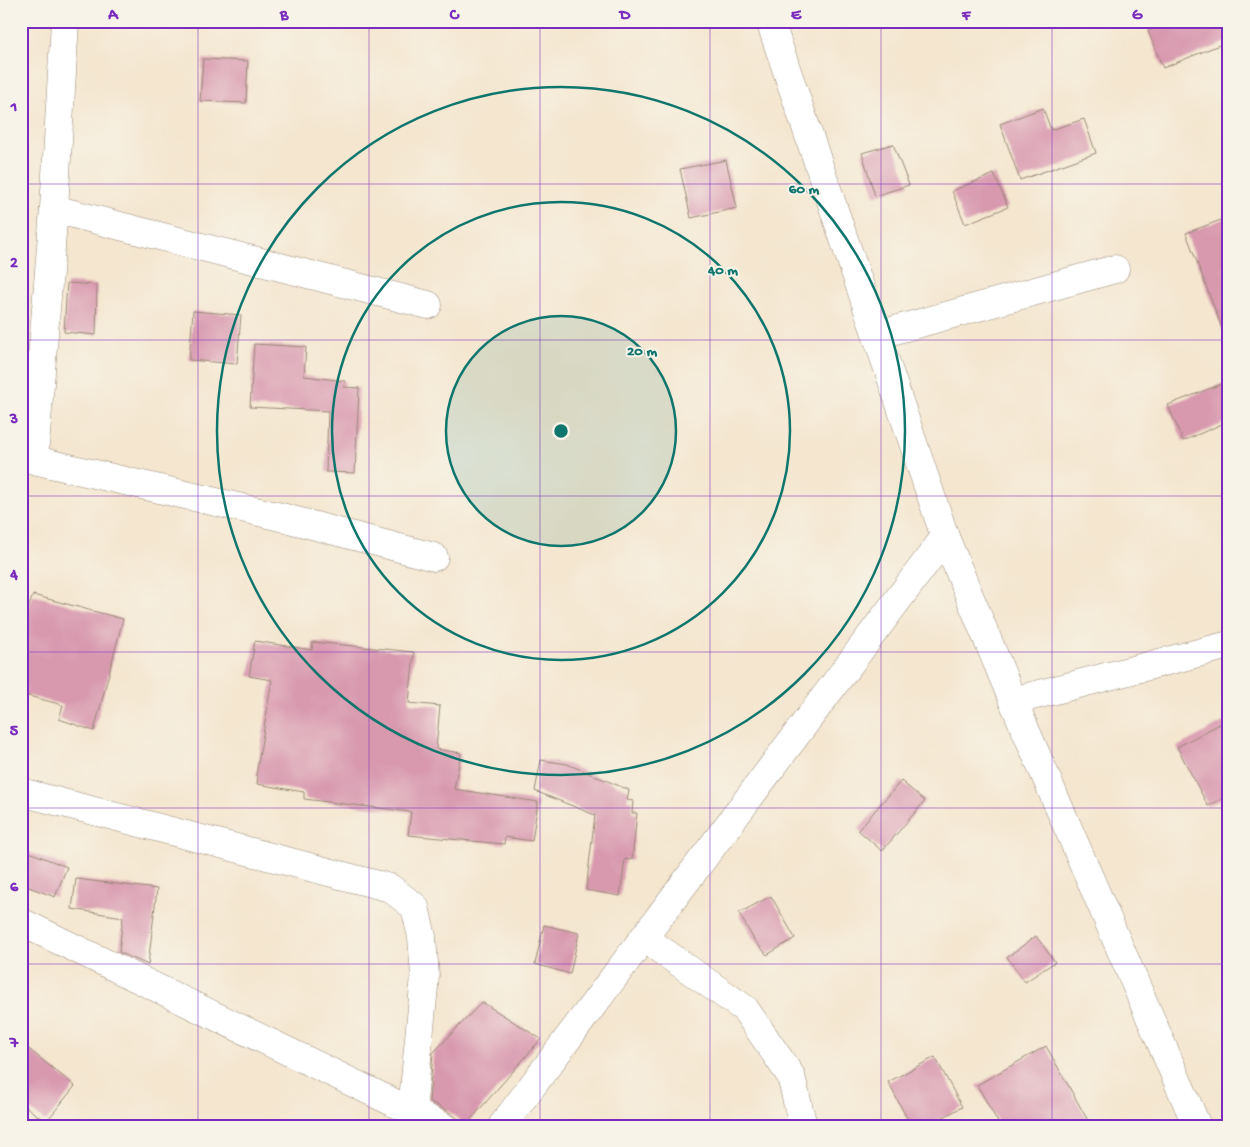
<svg xmlns="http://www.w3.org/2000/svg" width="1250" height="1147" font-family="'Gochi Hand',sans-serif">
<style>
.building{fill:#d899af}
.lines{fill:none;stroke-linecap:round;stroke-linejoin:round}
.minor-casing{stroke:#988876;stroke-width:29}
.minor{stroke:#fff;stroke-width:28}
.grid{fill:none;stroke:#7b2cbf;stroke-width:1;stroke-opacity:0.55}
.ring{fill:none;stroke:#0f766e;stroke-width:2.5}
.centre{fill:#0f766e;stroke:#f7f3e8;stroke-width:2.5}
.ring-label{font-size:15px;text-anchor:middle;font-weight:bold;fill:#0f766e;stroke:#f7f3e8;stroke-width:4;stroke-linejoin:round;paint-order:stroke}
.neatline{fill:none;stroke:#7b2cbf;stroke-width:2}
.grid-label{font-size:16px;text-anchor:middle;font-weight:bold;fill:#7b2cbf}
</style>
<rect width="100%" height="100%" fill="#f7f3e8"/>
<filter id="ink" filterUnits="userSpaceOnUse"><feTurbulence type="fractalNoise" baseFrequency=".02" numOctaves="2"/><feDisplacementMap in="SourceGraphic" scale="10" xChannelSelector="R" yChannelSelector="G"/><feConvolveMatrix kernelMatrix="1 2 1 2 8 2 1 2 1" color-interpolation-filters="sRGB"/></filter>
<filter id="wash" filterUnits="userSpaceOnUse"><feTurbulence type="fractalNoise" baseFrequency=".0096" numOctaves="4" result="noise"/><feDisplacementMap in="SourceGraphic" scale="20" xChannelSelector="R" yChannelSelector="G"/><feGaussianBlur stdDeviation="1.12" result="paint"/><feColorMatrix in="noise" values="0 0 0 0 0 0 0 0 0 0 0 0 0 0 0 0 0 1.4 0 .05"/><feComposite in="paint" operator="in"/></filter>
<g filter="url(#wash)">
<rect width="100%" height="100%" fill="#f4e6cf"/>
<g id="blocks">
<!-- building -->
<g class="building">
<polygon points="1171,21 1229,21 1229,41 1163,68 1148,31"/>
<polygon points="203,59 248,61 246,103 200,101"/>
<polygon points="1043,108 1051,130 1084,119 1096,153 1020,180 1000,124"/>
<polygon points="893,144 909,185 875,196 862,153"/>
<polygon points="726,160 737,208 691,218 680,169"/>
<polygon points="994,174 1008,207 965,224 952,191"/>
<polygon points="1229,217 1229,338 1226,339 1186,233"/>
<polygon points="67,283 97,285 96,335 64,332"/>
<polygon points="193,311 241,315 237,364 189,360"/>
<polygon points="254,344 306,347 304,376 345,381 344,387 359,388 355,473 326,472 328,411 250,407"/>
<polygon points="1229,381 1229,421 1183,441 1168,405"/>
<polygon points="33,595 123,619 94,731 59,719 63,705 21,694 21,628"/>
<polygon points="255,641 312,650 313,642 414,652 409,703 440,706 436,749 461,753 454,789 538,802 532,841 505,837 504,844 408,835 411,812 304,799 304,792 257,784 258,776 256,776 272,680 249,676"/>
<polygon points="1229,719 1229,795 1208,806 1177,747"/>
<polygon points="541,760 567,764 629,790 627,800 633,801 632,813 637,813 632,860 625,859 620,896 586,890 595,815 535,791"/>
<polygon points="901,781 925,801 882,851 858,830"/>
<polygon points="29,852 67,867 55,897 21,884 21,872"/>
<polygon points="76,879 157,889 148,965 119,952 123,917 72,909"/>
<polygon points="771,896 795,938 767,955 754,940 739,913"/>
<polygon points="544,925 579,933 570,974 535,964"/>
<polygon points="1036,936 1055,962 1025,982 1007,957"/>
<polygon points="482,1002 541,1039 466,1125 449,1112 429,1101 433,1053"/>
<polygon points="21,1043 75,1086 46,1122 21,1103"/>
<polygon points="1046,1046 1091,1126 1000,1126 977,1085"/>
<polygon points="935,1057 962,1107 927,1126 911,1126 888,1082"/>
</g>
</g>
</g>
<g filter="url(#ink)">
<use href="#blocks" fill-opacity="0" stroke="#988876" stroke-width="1"/>
<g class="lines">
<!-- minor casing -->
<g class="minor-casing">
<g id="minor">
<polyline points="54,209 428,305"/>
<polyline points="877,335 1115,269"/>
<polyline points="21,457 285,518 434,557"/>
<polyline points="34,459 54,209 65,21"/>
<polyline points="945,537 1013,701 1197,1126"/>
<polyline points="1013,701 1229,645"/>
<polyline points="21,792 390,888 415,907 422,937 425,976 412,1111"/>
<polyline points="21,922 442,1126"/>
<polyline points="644,938 745,1009 791,1076 803,1126"/>
<polyline points="502,1126 945,537 770,21"/>
</g>
</g>
<!-- minor -->
<use href="#minor" class="minor"/>
</g>
</g>
<!-- grid -->
<path class="grid" d="M198,21V1126M369,21V1126M540,21V1126M710,21V1126M881,21V1126M1052,21V1126M21,184H1229M21,340H1229M21,496H1229M21,652H1229M21,808H1229M21,964H1229"/>
<!-- distance rings -->
<circle cx="561" cy="431" r="115" fill="#0f766e" fill-opacity=".12"/>
<g class="ring">
<circle cx="561" cy="431" r="115"/>
<circle cx="561" cy="431" r="229"/>
<circle cx="561" cy="431" r="344"/>
</g>
<circle cx="561" cy="431" r="8" class="centre"/>
<g class="ring-label">
<text x="804" y="193">60 m</text>
<text x="723" y="274">40 m</text>
<text x="642" y="355">20 m</text>
</g>
<!-- margin -->
<rect width="1250" height="1147" fill="none" stroke="#f7f3e8" stroke-width="55"/>
<rect x="28" y="28" width="1194" height="1092" class="neatline"/>
<g class="grid-label">
<text x="113" y="19">A</text>
<text x="284" y="19">B</text>
<text x="454" y="19">C</text>
<text x="625" y="19">D</text>
<text x="796" y="19">E</text>
<text x="966" y="19">F</text>
<text x="1137" y="19">G</text>
<text x="14" y="111">1</text>
<text x="14" y="267">2</text>
<text x="14" y="423">3</text>
<text x="14" y="579">4</text>
<text x="14" y="735">5</text>
<text x="14" y="891">6</text>
<text x="14" y="1047">7</text>
</g>
</svg>
